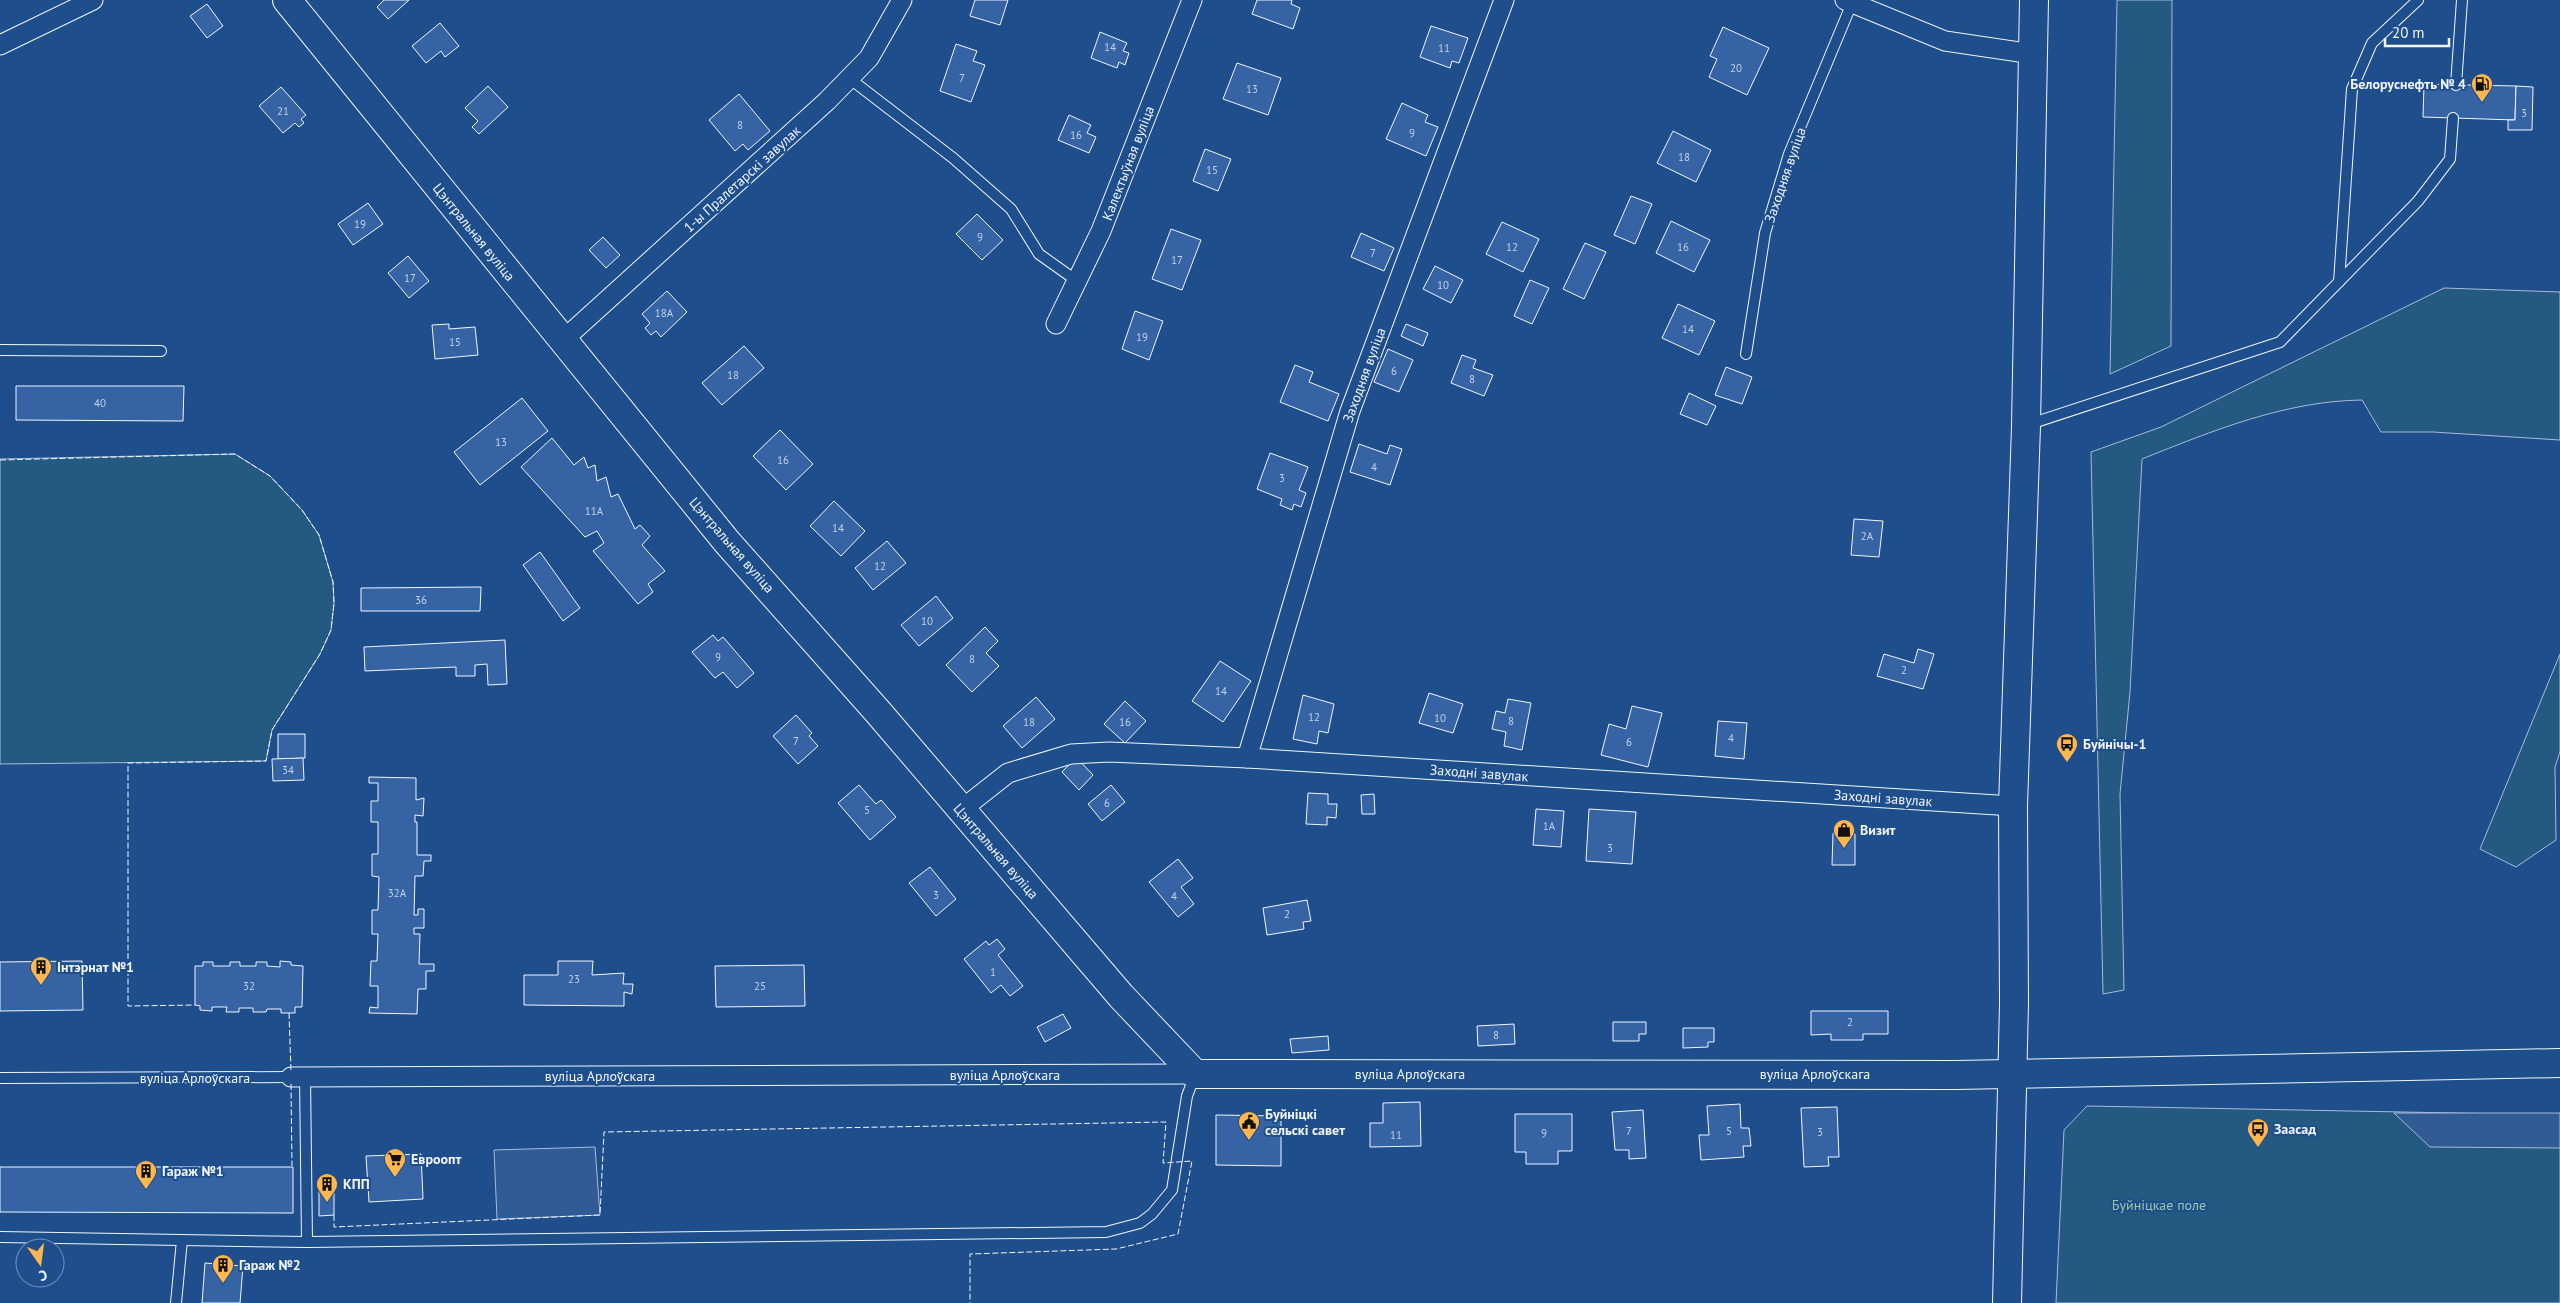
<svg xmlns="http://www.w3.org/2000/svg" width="2560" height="1303" font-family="'PT Sans',sans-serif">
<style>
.green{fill:#245a82;stroke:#a8bbd7}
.parking{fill:#305b95;stroke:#a8bbd7}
.building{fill:#3563a3;stroke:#f2f6ff}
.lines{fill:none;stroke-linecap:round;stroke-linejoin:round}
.lane-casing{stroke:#f2f6ff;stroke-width:12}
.street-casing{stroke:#f2f6ff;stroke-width:21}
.secondary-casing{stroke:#f2f6ff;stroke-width:30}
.primary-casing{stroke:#f2f6ff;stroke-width:30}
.lane{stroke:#1f4e8c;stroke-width:10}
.street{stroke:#1f4e8c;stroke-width:19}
.secondary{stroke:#1f4e8c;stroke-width:28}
.primary{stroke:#1f4e8c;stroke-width:28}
.fence{stroke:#f2f6ff;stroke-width:1;stroke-dasharray:6 2.5;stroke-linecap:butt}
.labels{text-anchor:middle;stroke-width:4;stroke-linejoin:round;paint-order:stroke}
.number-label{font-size:11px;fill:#c3d1e8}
.poi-label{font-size:14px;font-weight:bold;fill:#f2f6ff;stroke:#1f4e8c;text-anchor:start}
.street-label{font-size:14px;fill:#f2f6ff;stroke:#1f4e8c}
.park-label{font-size:14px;fill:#97c8a6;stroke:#1f4e8c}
</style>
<rect width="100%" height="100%" fill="#1f4e8c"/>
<!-- green -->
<g class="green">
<polygon points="2117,0 2172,0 2171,346 2110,374"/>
<path d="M2444,288L2560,292V440L2433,432H2381L2362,400C2285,401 2212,431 2142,459L2130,692L2120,794L2124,990L2103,994L2091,452L2161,427Z"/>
<polygon points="235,454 270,476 302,510 319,535 333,582 334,603 331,630 320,654 272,730 266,761 0,764 0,459"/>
<polygon points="2560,654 2560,752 2555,767 2556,840 2516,867 2480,849"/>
<polygon points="2087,1106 2560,1115 2560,1303 2056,1303 2064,1130"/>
</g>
<!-- parking -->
<g class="parking">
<polygon points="2394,1113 2560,1113 2560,1148 2430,1147"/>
<polygon points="595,1147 600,1215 497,1219 494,1150"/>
</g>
<!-- building -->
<g class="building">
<polygon points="384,0 409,0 388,19 377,7"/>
<polygon points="975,0 1008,0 1000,25 970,16"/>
<polygon points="1257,0 1292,0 1291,4 1300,8 1293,29 1252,14"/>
<polygon points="207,4 223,26 207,38 190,16"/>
<polygon points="440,23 459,46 445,57 441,51 426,63 412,46"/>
<polygon points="1431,26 1468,38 1459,63 1452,61 1450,68 1420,57"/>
<polygon points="1723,27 1769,48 1747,95 1709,77 1717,59 1710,56"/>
<polygon points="1100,32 1127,43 1123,51 1129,53 1125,65 1119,62 1117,68 1091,58"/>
<polygon points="956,44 977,51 973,61 985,65 971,102 940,91"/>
<polygon points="1237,63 1281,78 1268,115 1223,99"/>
<polygon points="2424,84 2516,86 2515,120 2423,117"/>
<polygon points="488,86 508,107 479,134 472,127 478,121 465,108"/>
<polygon points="2516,86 2533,87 2532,130 2508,130 2508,120 2515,120"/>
<polygon points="281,87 306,115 301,119 304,123 299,127 295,123 283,133 259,106"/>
<polygon points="739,94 770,131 748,150 743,144 735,151 709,120"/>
<polygon points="1402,103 1428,115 1425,122 1438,127 1426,156 1386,139"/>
<polygon points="1069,115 1091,125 1087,133 1096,137 1089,153 1058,140"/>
<polygon points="1673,131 1711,150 1696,182 1657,163"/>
<polygon points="1205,149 1231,159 1218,191 1193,181"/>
<polygon points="1631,196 1652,204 1635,244 1614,235"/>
<polygon points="368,203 383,224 353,245 338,224"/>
<polygon points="977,214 1003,240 982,260 956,234"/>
<polygon points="1671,221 1710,240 1694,272 1656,253"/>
<polygon points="1502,222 1539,239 1523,272 1486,254"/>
<polygon points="1171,229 1201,240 1182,290 1152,279"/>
<polygon points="1361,233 1394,248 1384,271 1351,257"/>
<polygon points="603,237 620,255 606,268 589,250"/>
<polygon points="1585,243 1606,252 1584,299 1563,289"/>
<polygon points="408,256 429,281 409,298 388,273"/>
<polygon points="1435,266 1463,280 1451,303 1423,289"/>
<polygon points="1530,280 1549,288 1532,324 1514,316"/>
<polygon points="667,291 687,312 661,337 656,331 651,335 645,328 650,323 642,314"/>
<polygon points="1678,304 1715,321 1699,355 1662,338"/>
<polygon points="1135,311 1163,321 1149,360 1122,349"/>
<polygon points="449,324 449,329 475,327 478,355 435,359 432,325"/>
<polygon points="1406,324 1428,333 1423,346 1401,336"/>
<polygon points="744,346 764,368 722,405 702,383"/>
<polygon points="1388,349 1413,360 1399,392 1374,382"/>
<polygon points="1462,355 1476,360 1473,368 1493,375 1484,396 1451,383"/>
<polygon points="1295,365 1313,372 1309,382 1339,394 1328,421 1280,402"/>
<polygon points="1726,367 1752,377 1742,404 1715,395"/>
<polygon points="16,386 184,386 183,421 16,420"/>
<polygon points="1689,393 1716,406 1707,425 1680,414"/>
<polygon points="522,398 548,431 480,485 454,452"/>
<polygon points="780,430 813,464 786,490 753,456"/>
<polygon points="552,438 574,465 584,457 588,468 595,465 597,481 606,477 611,497 618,494 635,529 640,525 650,536 642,545 665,571 648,584 653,592 638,604 593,551 604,543 597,531 585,537 521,467"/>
<polygon points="1359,444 1387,454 1390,445 1402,449 1390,485 1350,472"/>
<polygon points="1270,453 1308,467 1299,490 1306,493 1301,507 1294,504 1292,510 1280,505 1282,499 1257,489"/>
<polygon points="834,501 865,531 841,556 810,526"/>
<polygon points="1854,519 1883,521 1879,557 1851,555"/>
<polygon points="887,541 906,563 873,590 855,568"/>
<polygon points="540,552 580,608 563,621 523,565"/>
<polygon points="481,587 480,611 361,611 361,588"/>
<polygon points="936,596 953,618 919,646 901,625"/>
<polygon points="985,627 998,641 986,653 999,666 972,692 946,665"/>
<polygon points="713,635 718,641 723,637 754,673 737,688 723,672 715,678 692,652"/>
<polygon points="505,640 507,684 488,685 487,664 475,665 475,676 456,676 456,667 365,671 364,647"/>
<polygon points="1918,649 1934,654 1923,689 1877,676 1884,654 1914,663"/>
<polygon points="1220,661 1251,681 1223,722 1192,701"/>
<polygon points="1429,693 1463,704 1453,733 1419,723"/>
<polygon points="1303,695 1334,704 1328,733 1319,731 1317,744 1293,739"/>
<polygon points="1036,697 1055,719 1022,748 1003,726"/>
<polygon points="1508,699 1531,703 1522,750 1504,746 1506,732 1492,729 1496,711 1505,713"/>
<polygon points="1125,701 1146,721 1125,743 1104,724"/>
<polygon points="1632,706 1662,713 1648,767 1601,755 1609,724 1626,729"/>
<polygon points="796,715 812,733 809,736 818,746 798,764 773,736"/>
<polygon points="1718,721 1747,723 1744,759 1715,756"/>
<polygon points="278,734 305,734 305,758 278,759"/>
<polygon points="1076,757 1093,775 1079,790 1062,772"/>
<polygon points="303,758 304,780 273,781 272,759"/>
<polygon points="369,777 416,778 416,800 424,798 423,816 415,815 415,822 417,822 417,855 431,855 431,861 424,861 423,876 415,876 414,915 418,915 418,909 424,909 424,928 414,928 414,934 420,934 419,964 434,964 434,971 426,971 426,989 418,989 417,1014 369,1013 370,1007 378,1008 378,986 370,986 371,961 377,961 378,934 372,934 372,910 378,910 379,877 372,876 372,854 378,854 378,822 371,822 371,801 378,801 378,783 369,783"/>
<polygon points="859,785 876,804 881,800 896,817 870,840 838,803"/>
<polygon points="1111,785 1125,802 1102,821 1088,804"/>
<polygon points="1308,793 1328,794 1328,804 1337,804 1336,818 1327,817 1327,825 1306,824"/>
<polygon points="1374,794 1375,814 1362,814 1361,795"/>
<polygon points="1536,809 1564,811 1561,847 1533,845"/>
<polygon points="1589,809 1636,812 1632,864 1586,861"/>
<polygon points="1833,833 1855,834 1855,865 1832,865"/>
<polygon points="1178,859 1193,878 1181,887 1194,904 1178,917 1149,882"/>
<polygon points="930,867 956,899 936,916 909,883"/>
<polygon points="1307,900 1311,921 1303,922 1304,929 1267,935 1263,908"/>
<polygon points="997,939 1005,949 998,955 1023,986 1010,996 1001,985 991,993 964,959 986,941 989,945"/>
<polygon points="82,961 83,1010 0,1011 0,962"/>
<polygon points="280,961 291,962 291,965 303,966 302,1007 295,1007 295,1013 281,1013 281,1009 267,1009 266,1012 253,1012 253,1008 239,1008 239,1012 226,1012 227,1007 212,1007 212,1011 200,1010 200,1006 195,1005 195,966 203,966 203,962 213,962 213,966 230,966 230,962 240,962 240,966 256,966 256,962 267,962 267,966 280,967"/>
<polygon points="558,961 593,961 592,975 624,973 623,984 633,984 632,994 624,992 624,1006 524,1005 524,975 558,975"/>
<polygon points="804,965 805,1006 716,1007 715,966"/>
<polygon points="1811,1011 1888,1011 1888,1034 1863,1034 1863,1040 1831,1040 1831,1034 1811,1035"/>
<polygon points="1063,1014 1071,1028 1045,1042 1037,1027"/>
<polygon points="1613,1022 1646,1022 1646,1034 1639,1034 1639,1041 1613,1041"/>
<polygon points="1514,1024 1515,1044 1478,1046 1477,1026"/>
<polygon points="1683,1028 1714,1028 1714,1042 1708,1042 1708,1047 1683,1048"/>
<polygon points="1328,1036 1329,1050 1292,1053 1290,1039"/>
<polygon points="1420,1102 1421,1146 1370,1147 1370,1123 1383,1123 1383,1103"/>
<polygon points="1740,1104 1741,1128 1749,1128 1751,1146 1743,1146 1744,1157 1701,1160 1699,1135 1709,1135 1707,1106"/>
<polygon points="1837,1107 1839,1157 1828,1157 1829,1166 1804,1167 1801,1108"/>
<polygon points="1643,1110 1646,1158 1629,1159 1629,1150 1615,1150 1612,1112"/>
<polygon points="1515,1114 1572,1114 1572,1151 1558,1151 1558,1164 1526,1164 1526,1152 1515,1152"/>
<polygon points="1216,1115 1281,1116 1281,1166 1216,1165"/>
<polygon points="421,1154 423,1199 369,1202 366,1156"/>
<polygon points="0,1167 293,1167 293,1213 0,1212"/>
<polygon points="319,1190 334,1190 334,1215 319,1216"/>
<polygon points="205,1263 243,1266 240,1303 202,1303"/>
</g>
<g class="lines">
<!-- lane casing -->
<g class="lane-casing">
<g id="lane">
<polyline points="849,78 953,158 1011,209 1039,254 1077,281"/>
<polyline points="2456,85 2462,0"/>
<polyline points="2339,282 2352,89 2372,43 2418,0"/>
<polyline points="0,350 161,351"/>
<polyline points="1746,354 1765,233 1789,154 1852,3"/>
<polyline points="2027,425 2280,342 2418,201 2450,159 2453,118"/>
<polyline points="305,1077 307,1242"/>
<polyline points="0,1078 291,1077"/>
<polyline points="0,1237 307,1242 1106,1232 1140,1223 1152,1214 1172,1190 1187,1096 1195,1075"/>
<polyline points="176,1303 182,1240"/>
</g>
</g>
<!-- street casing -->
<g class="street-casing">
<g id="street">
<polyline points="1845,0 1945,41 2033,54"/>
<polyline points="0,45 93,0"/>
<polyline points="1056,324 1101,231 1192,0"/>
<polyline points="562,341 827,101 869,58 902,0"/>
<polyline points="1247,758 1350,411 1504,0"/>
<polyline points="961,810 1008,773 1071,754 1109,752 1247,758 2013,806"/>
<polyline points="291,1077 1195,1074"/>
</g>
</g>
<!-- secondary casing -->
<g class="secondary-casing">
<polyline id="secondary" points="287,0 727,542 878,712 1121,996 1195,1074 1956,1075 2560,1063"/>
</g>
<!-- primary casing -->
<g class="primary-casing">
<polyline id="primary" points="2007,1303 2014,1003 2013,806 2026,426 2034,0"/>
</g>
<!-- lane -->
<use href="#lane" class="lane"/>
<!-- street -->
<use href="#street" class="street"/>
<!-- secondary -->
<use href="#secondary" class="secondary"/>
<!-- primary -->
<use href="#primary" class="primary"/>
<!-- fence -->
<g class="fence">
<polyline points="0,460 235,454 270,476 302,510 319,535 333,582 334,603 331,630 320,654 272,730 266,761 128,763 128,1006 195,1005"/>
<polyline points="289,1013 291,1071"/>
<polyline points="291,1084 292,1166"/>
<polyline points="334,1215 334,1227 600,1215 604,1132 1166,1122 1163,1163 1192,1161 1178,1234 1116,1249 970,1254 970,1303"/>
</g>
</g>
<!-- icons -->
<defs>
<g id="fuel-pin" transform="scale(1.125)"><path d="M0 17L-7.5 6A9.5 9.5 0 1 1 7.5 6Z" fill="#ffb74d" stroke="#1f4e8c"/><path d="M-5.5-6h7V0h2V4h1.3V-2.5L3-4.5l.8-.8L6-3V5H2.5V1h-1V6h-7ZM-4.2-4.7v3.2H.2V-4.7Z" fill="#111"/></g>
<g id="bus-pin" transform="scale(1.125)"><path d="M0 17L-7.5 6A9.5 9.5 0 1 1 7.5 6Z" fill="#ffb74d" stroke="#1f4e8c"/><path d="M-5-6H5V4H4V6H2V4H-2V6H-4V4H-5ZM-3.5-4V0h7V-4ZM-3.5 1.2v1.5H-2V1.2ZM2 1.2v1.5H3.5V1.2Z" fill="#111"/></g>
<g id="shop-pin" transform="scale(1.125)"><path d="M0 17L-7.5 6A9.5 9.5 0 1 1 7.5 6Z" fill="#ffb74d" stroke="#1f4e8c"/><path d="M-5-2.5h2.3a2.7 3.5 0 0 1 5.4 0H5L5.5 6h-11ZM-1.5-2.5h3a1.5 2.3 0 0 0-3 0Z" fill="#111"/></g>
<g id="building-pin" transform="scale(1.125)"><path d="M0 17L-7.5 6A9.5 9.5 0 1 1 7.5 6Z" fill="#ffb74d" stroke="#1f4e8c"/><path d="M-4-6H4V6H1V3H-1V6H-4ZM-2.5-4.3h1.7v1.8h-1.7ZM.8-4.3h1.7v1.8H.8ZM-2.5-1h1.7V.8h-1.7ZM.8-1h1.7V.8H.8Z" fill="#111"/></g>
<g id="civic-pin" transform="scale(1.125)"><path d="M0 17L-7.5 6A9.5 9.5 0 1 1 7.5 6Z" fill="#ffb74d" stroke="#1f4e8c"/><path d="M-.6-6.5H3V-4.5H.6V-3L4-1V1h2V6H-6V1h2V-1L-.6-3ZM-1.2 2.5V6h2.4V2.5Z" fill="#111"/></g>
<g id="supermarket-pin" transform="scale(1.125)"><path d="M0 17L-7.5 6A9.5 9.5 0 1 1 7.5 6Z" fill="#ffb74d" stroke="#1f4e8c"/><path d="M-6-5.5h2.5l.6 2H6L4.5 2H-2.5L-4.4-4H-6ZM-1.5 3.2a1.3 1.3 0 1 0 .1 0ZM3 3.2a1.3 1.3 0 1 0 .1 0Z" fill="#111"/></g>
</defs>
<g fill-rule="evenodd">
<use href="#fuel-pin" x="2482" y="84"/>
<use href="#bus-pin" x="2067" y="744"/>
<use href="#shop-pin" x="1844" y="830"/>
<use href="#building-pin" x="41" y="967"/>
<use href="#civic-pin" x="1249" y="1122"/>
<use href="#bus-pin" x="2258" y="1129"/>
<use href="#supermarket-pin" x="395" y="1159"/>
<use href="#building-pin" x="146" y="1171"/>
<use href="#building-pin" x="327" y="1184"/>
<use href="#building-pin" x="223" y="1265"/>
</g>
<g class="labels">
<!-- number labels -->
<g class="number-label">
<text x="1110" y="51">14</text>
<text x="1444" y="52">11</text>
<text x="1736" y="72">20</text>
<text x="962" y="82">7</text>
<text x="1252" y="93">13</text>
<text x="283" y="115">21</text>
<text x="2524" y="117">3</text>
<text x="740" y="129">8</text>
<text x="1412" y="137">9</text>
<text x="1076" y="139">16</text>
<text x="1684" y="161">18</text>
<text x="1212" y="174">15</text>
<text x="360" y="228">19</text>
<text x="980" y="241">9</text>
<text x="1512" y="251">12</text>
<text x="1683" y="251">16</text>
<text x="1373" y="257">7</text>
<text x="1177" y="264">17</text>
<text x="410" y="282">17</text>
<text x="1443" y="289">10</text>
<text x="664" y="317">18А</text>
<text x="1688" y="333">14</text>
<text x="1142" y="341">19</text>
<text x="455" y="346">15</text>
<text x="1394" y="375">6</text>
<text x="733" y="379">18</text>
<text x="1472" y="383">8</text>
<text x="100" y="407">40</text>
<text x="501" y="446">13</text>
<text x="783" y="464">16</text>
<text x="1374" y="471">4</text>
<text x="1282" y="482">3</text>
<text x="594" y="515">11А</text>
<text x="838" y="532">14</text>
<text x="1867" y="540">2А</text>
<text x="880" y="570">12</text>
<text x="421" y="604">36</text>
<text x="927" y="625">10</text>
<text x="718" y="661">9</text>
<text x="972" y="663">8</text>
<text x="1904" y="674">2</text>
<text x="1221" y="695">14</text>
<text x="1314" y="721">12</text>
<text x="1440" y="722">10</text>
<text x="1511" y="725">8</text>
<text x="1029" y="726">18</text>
<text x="1125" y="726">16</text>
<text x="1731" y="742">4</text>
<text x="796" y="745">7</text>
<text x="1629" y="746">6</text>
<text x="288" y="774">34</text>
<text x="1107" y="807">6</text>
<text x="867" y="814">5</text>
<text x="1549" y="830">1А</text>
<text x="1610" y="852">3</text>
<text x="397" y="897">32А</text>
<text x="936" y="899">3</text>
<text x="1174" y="900">4</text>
<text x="1287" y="918">2</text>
<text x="993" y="976">1</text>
<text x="574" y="983">23</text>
<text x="249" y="990">32</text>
<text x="760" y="990">25</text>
<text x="1850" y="1026">2</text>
<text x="1496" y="1039">8</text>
<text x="1629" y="1135">7</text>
<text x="1729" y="1135">5</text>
<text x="1820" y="1136">3</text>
<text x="1544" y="1137">9</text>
<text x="1396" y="1139">11</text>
</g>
<!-- poi labels -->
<g class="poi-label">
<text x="2466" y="89" text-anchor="end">Белоруснефть № 4</text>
<text x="2083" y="749">Буйнічы-1</text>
<text x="1860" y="835">Визит</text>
<text x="57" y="972">Інтэрнат №1</text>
<text x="1265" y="1119">Буйніцкі<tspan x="1265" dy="16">сельскі савет</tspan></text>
<text x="2274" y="1134">Заасад</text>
<text x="411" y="1164">Евроопт</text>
<text x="162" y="1176">Гараж №1</text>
<text x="343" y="1189">КПП</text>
<text x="239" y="1270">Гараж №2</text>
</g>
<!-- street labels -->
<g class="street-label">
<text transform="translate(1128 163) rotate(-69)" y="5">Калектыўная вуліца</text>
<text transform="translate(1785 175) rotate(-71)" y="5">Заходняя вуліца</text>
<text transform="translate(742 179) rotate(-42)" y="5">1-ы Пралетарскі завулак</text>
<text transform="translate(474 232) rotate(51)" y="5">Цэнтральная вуліца</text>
<text transform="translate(1364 375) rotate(-70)" y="5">Заходняя вуліца</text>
<text transform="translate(732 545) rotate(49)" y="5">Цэнтральная вуліца</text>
<text transform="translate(1479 773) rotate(4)" y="5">Заходні завулак</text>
<text transform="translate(1883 798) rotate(4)" y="5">Заходні завулак</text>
<text transform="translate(996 851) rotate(49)" y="5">Цэнтральная вуліца</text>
<text x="1410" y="1079">вуліца Арлоўскага</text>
<text x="1815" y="1079">вуліца Арлоўскага</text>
<text x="1005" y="1080">вуліца Арлоўскага</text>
<text x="600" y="1081">вуліца Арлоўскага</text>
<text x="195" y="1083">вуліца Арлоўскага</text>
</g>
<!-- park labels -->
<g class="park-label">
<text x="2159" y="1210">Буйніцкае поле</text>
</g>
</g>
<!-- north arrow -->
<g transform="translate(40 1263) rotate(166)"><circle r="24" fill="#1f4e8c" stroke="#7391ba"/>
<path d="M0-4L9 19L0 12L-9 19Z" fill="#ffb74d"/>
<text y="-8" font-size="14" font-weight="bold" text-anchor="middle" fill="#f2f6ff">С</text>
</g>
<!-- scale -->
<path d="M2385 38v8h64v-8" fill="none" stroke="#f2f6ff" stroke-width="2.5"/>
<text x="2392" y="38" font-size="15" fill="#f2f6ff" stroke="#1f4e8c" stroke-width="4" paint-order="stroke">20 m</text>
</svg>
